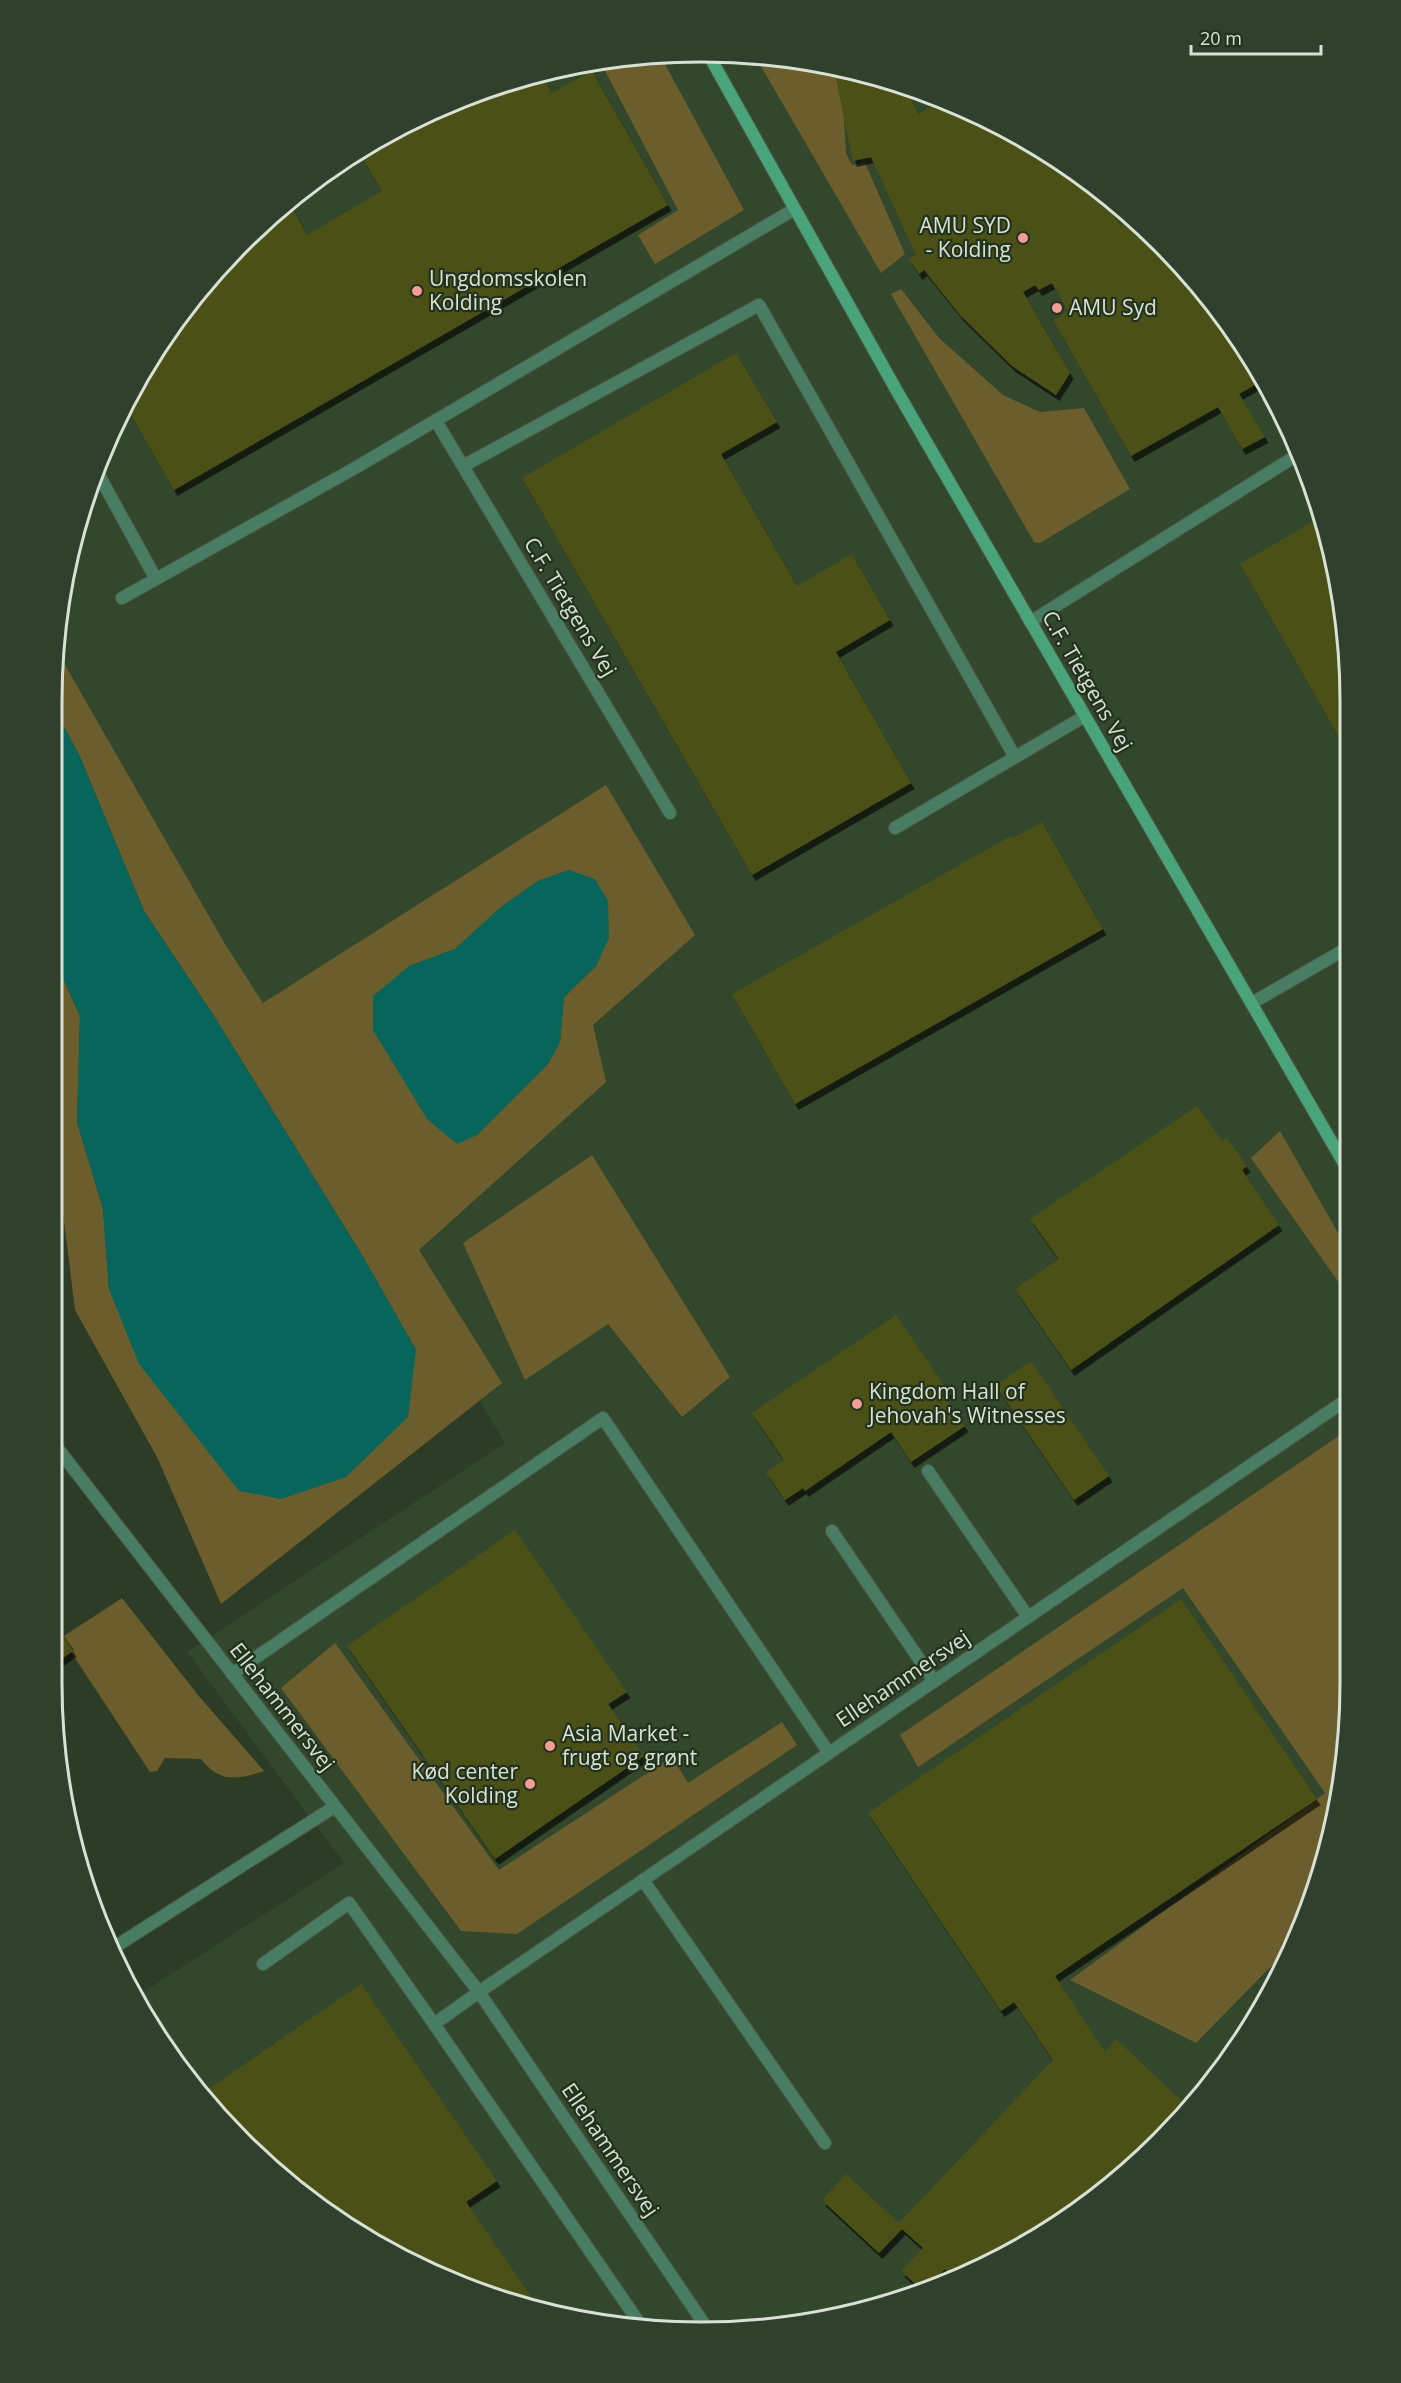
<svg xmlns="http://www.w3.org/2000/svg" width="1401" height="2383" font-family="'Open Sans',sans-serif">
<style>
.built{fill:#32472c}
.green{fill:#6c5d2c;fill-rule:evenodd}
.water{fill:#08655c}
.building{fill:#4b5119;filter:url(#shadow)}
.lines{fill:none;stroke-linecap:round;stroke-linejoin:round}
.lane-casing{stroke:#4b5a46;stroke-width:14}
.street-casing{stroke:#4b5a46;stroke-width:14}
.secondary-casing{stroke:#4b5a46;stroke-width:14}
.lane{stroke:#487d63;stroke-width:12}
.street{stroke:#487d63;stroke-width:12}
.secondary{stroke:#4aa47b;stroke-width:12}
.poi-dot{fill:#f59c96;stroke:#22321d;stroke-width:2}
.labels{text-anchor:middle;stroke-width:4.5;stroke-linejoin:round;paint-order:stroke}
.poi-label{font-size:21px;fill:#d8e2d4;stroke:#22321d;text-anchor:start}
.street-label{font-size:21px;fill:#d8e2d4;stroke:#22321d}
.rim{fill:none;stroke:#d8e2d4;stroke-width:3}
</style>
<defs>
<filter id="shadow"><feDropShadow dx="3.5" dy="6" stdDeviation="0" flood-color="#0009"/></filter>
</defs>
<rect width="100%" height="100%" fill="#2c3c27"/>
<!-- built -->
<polygon class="built" points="700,51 827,63 949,100 1061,160 1160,241 1263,375 1316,492 1349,658 1349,1725 1315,1892 1241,2043 1189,2111 1096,2198 1025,2245 910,2297 827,2320 701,2332 532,2310 414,2265 339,2222 241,2142 185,2078 135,1997 344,1863 187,1652 505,1443 53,694 52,658 85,492 160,340 241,241 339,161 452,101 573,64"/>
<!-- green -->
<g class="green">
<polygon points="660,55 744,210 655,264 638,235 678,210 603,67 620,59"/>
<polygon points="755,56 827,63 841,68 846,153 852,165 865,163 905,254 881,273"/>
<polygon points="901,289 939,338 1003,395 1040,412 1084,408 1130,489 1040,543 1034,542 891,294"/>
<path d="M61,613L63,616L61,658L225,944L263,1003L606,785L695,935L593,1025L606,1082L419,1250L502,1383L221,1604L157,1457L75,1310L54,1140V958L80,1016L77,1122L103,1209L109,1289L416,1350L362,1255L214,1016L144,911L80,757L53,706L52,658ZM569,870L596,966L564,997L560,1042L548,1064L477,1135L409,966L455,949L501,907L538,881Z"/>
<polygon points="1349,1017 1349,1077 1343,1066 1342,1023"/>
<polygon points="1280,1131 1349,1252 1349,1297 1251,1158"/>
<polygon points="592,1155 730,1377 682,1417 608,1324 525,1380 463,1243"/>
<polygon points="1349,1429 1349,1725 1315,1892 1285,1952 1196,2043 1070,1980 1325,1793 1183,1588 918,1767 900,1735"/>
<path d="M122,1598L198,1695L264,1771C237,1780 220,1783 201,1759L165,1758L157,1771L150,1772L71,1652L74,1650L64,1636Z"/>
<polygon points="335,1643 499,1870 672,1757 688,1783 782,1722 797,1745 517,1934 461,1931 281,1688"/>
</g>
<!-- water -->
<g class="water">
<polygon points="53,706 80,757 144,911 214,1016 362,1255 416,1350 408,1417 346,1477 281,1499 239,1491 139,1364 109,1289 103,1209 77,1122 80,1016 54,958"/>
<polygon points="569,870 595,879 608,901 609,938 596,966 564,997 560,1042 548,1064 477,1135 457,1144 427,1119 373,1030 373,996 409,966 455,949 501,907 538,881"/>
</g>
<!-- building -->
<g class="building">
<polygon points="592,71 668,205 174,490 127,408 160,340 241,241 289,202 307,235 382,191 358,151 452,101 541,73 552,93"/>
<polygon points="866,75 904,87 919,114 932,106 925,93 949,100 1061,160 1101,193 1120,226 1132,219 1160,241 1263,375 1265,379 1239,394 1265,437 1242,449 1218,407 1131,456 1053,320 1068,311 1052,283 1039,290 1035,285 1023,292 1070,373 1056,395 1012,366 961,316 924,270 919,274 909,259 916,255 871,157 853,161 836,79"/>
<polygon points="736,353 777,422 721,454 797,586 852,554 890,620 836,652 911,783 752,875 522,478"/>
<polygon points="1321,517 1349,658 1349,766 1340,751 1345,748 1240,564"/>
<polygon points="1042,822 1103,929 795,1104 732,994 1011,836 1012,839"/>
<polygon points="1197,1106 1222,1141 1227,1138 1247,1166 1242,1170 1279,1225 1071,1370 1015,1289 1059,1259 1030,1219"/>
<polygon points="896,1315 949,1392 943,1395 965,1426 911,1462 891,1432 805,1491 803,1488 785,1500 766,1472 784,1460 752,1413"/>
<polygon points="1031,1361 1109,1476 1074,1500 996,1386"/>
<polygon points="515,1530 627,1692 608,1704 644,1756 495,1859 347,1646"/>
<polygon points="1181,1599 1317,1799 1055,1976 1105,2052 1116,2039 1190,2109 1189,2111 1096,2198 1025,2245 953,2278 945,2269 923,2291 901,2271 923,2248 902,2229 879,2253 822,2200 846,2174 899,2223 1053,2060 1014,2002 1001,2011 868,1813"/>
<polygon points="64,1637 73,1651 56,1663 56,1643"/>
<polygon points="361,1984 497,2181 466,2202 541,2311 532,2310 414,2265 339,2222 241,2142 200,2095"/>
</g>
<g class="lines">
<!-- lane casing -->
<g class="lane-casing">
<g id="lane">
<polyline points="436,421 670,813"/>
<polyline points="463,466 759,305 1015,757"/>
<polyline points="96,470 156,579"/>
<polyline points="122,598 355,468 793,210"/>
<polyline points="1030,622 1299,454"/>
<polyline points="895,828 1085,716"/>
<polyline points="928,1471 1028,1617"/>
<polyline points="832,1531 934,1681"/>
<polyline points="232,1674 603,1418 829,1753"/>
<polyline points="643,1880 825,2143"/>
<polyline points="110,1950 334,1807"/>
<polyline points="263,1964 349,1903 434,2024"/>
<polyline points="640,2324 434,2024 479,1992 709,2331"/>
</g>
</g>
<!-- street casing -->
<g class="street-casing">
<g id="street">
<polyline points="1252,1003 1349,947"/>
<polyline points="55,1445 479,1992 1349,1398"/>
</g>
</g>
<!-- secondary casing -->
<g class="secondary-casing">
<polyline id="secondary" points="707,52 898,393 1349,1172"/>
</g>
<!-- lane -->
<use href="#lane" class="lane"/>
<!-- street -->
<use href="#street" class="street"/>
<!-- secondary -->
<use href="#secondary" class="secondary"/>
</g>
<!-- markers -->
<g class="poi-dot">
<circle cx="1023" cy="238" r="6"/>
<circle cx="417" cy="291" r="6"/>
<circle cx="1057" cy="308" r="6"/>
<circle cx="857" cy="1404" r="6"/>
<circle cx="550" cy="1746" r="6"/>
<circle cx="530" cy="1784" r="6"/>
</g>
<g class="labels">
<!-- poi labels -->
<g class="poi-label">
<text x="1011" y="233" text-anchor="end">AMU SYD<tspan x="1011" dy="24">- Kolding</tspan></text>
<text x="429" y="286">Ungdomsskolen<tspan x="429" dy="24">Kolding</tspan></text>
<text x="1069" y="315">AMU Syd</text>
<text x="869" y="1399">Kingdom Hall of<tspan x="869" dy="24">Jehovah's Witnesses</tspan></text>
<text x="562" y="1741">Asia Market -<tspan x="562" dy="24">frugt og grønt</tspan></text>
<text x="518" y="1779" text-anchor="end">Kød center<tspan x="518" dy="24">Kolding</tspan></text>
</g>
<!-- street labels -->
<g class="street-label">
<text transform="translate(570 607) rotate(59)" y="7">C.F. Tietgens Vej</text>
<text transform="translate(1087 681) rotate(60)" y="7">C.F. Tietgens Vej</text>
<text transform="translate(903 1679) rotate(-34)" y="7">Ellehammersvej</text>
<text transform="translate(282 1707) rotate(52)" y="7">Ellehammersvej</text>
<text transform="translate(610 2150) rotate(56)" y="7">Ellehammersvej</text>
</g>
</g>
<!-- crop -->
<path d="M0 0H1401V2383H0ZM701 62H701A639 639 0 0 1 1340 701V1683A639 639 0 0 1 701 2322H701A639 639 0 0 1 62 1683V701A639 639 0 0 1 701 62Z" fill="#31402c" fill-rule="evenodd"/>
<path class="rim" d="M701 62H701A639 639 0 0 1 1340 701V1683A639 639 0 0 1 701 2322H701A639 639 0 0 1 62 1683V701A639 639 0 0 1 701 62Z"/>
<!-- scale -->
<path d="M1191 45v9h130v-9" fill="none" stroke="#d8e2d4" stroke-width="3"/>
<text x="1200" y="45" font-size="18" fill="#d8e2d4" stroke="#22321d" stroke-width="4.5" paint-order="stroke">20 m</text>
</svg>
